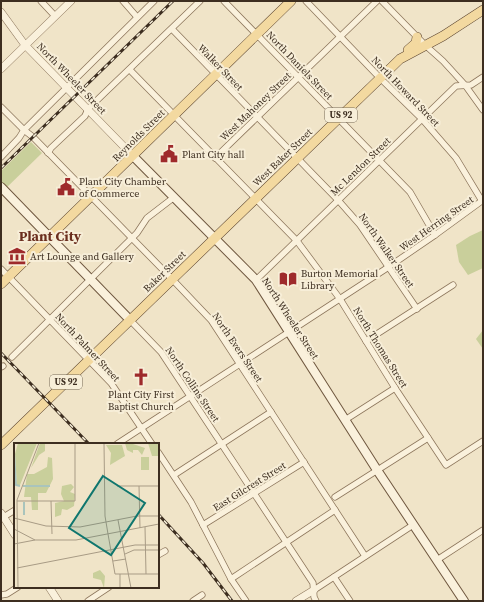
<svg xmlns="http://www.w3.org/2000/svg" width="484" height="602" font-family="'Source Serif 4',serif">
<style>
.green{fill:#c9cf9b}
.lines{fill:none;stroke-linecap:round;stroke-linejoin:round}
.minor-casing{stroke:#8d765c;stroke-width:7}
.tertiary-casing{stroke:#8d765c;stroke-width:8}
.secondary-casing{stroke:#6f573f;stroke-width:10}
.primary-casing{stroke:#5b4430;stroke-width:10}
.minor{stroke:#faf1dc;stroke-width:5.5}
.tertiary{stroke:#faf1dc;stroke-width:7}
.secondary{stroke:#faf1dc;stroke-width:8}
.primary{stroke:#f3d9a0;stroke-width:9}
.rail-casing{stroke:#3d2e20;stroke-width:3}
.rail{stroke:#f7eed8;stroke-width:1.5;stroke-dasharray:4.5;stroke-linecap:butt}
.labels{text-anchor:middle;stroke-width:4;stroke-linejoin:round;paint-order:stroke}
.shield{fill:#f7eed8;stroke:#756857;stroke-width:1}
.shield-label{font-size:9px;font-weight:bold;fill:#3d2e20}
.street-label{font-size:10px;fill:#3d2e20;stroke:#f7eed8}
.poi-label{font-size:10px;fill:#3d2e20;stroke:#f7eed8;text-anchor:start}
.district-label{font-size:14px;font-weight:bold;fill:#6b2e1e;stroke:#f7eed8}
.inset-river{fill:none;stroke:#a9c4bc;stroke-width:2}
.inset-road{fill:none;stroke:#a89b85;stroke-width:1}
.view{fill:#0f766e;fill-opacity:0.15;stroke:#0f766e;stroke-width:2}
.inset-edge{fill:none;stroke:#3d2e20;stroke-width:2}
</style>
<rect width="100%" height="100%" fill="#f0e4c8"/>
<!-- green -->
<g class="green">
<polygon points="31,142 42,153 1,193 1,171"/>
<polygon points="483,230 483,268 468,275 459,262 456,245 470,236"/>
<polygon points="483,330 483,349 476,339"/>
</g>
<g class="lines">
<!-- minor casing -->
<g class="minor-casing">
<g id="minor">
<polyline points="41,1 55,16"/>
<polyline points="123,1 137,17"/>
<polyline points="224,1 410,192 435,235"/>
<polyline points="306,1 380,78 422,119 456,158 482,201"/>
<polyline points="382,1 425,45 443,61 465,85 483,110"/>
<polyline points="172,29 338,200 360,225 417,309"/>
<polyline points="130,70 297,241 340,299 395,388 446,465 483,441"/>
<polyline points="1,107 24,130 33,137 172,279 211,320 365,556"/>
<polyline points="48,153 51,148 85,116 88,109 93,104 200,1"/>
<polyline points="1,157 19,138 24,130 154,1"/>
<polyline points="215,158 377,1"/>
<polyline points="1,269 111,383 152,444"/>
<polyline points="256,280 456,86 471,85 483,77"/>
<polyline points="130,320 161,352 313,583 314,597 316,601"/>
<polyline points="366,341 453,285"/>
<polyline points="12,357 137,233 147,218 173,198"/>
<polyline points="1,367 3,366"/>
<polyline points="345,420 395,388"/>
<polyline points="117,444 384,270 435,235 483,200"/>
<polyline points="158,452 191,502 231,579 246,601"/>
<polyline points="174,475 271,412"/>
<polyline points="335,497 428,438"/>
<polyline points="2,518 15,510"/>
<polyline points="203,525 304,462"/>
<polyline points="158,555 165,551"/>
<polyline points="437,560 483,530"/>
<polyline points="334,577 350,601"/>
<polyline points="231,579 335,510"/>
<polyline points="314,590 413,525"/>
<polyline points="1,595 7,594 18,587"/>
<polyline points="88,601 109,587"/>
<polyline points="193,601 202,595"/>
</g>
</g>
<!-- tertiary casing -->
<g class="tertiary-casing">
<g id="tertiary">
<polyline points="1,12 25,45 133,156"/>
<polyline points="1,69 71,1"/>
<polyline points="1,513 15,535"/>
<polyline points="49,587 58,601"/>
<polyline points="296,601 314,590"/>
</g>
</g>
<!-- secondary casing -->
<g class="secondary-casing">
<g id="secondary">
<polyline points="133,156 256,280 377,470 464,601"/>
<polyline points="1,187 130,320"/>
</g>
</g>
<!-- primary casing -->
<g class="primary-casing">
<g id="primary">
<polyline points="408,50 416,43 417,37"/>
<polyline points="1,284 291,1"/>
<polyline points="1,445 400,59 443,36 483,10"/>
</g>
</g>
<!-- minor -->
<use href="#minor" class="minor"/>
<!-- tertiary -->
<use href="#tertiary" class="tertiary"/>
<!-- secondary -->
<use href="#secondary" class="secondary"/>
<!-- primary -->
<use href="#primary" class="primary"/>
<!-- rail casing -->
<g class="rail-casing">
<g id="rail">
<polyline points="1,168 173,1"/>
<polyline points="1,353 89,444"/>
<polyline points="158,514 203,563 232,601"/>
</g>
</g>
<!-- rail -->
<use href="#rail" class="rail"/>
</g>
<!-- icons -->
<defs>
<g id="civic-bare" transform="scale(1.38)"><path d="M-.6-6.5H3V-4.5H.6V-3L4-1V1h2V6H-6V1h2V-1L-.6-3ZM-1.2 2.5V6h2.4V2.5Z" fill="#9e2a2b" stroke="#f7eed8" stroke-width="2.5" paint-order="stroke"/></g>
<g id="museum-bare" transform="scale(1.38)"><path d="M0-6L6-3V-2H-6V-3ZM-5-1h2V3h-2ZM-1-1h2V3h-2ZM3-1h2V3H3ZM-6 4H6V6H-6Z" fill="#9e2a2b" stroke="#f7eed8" stroke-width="2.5" paint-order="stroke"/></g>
<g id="library-bare" transform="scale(1.38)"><path d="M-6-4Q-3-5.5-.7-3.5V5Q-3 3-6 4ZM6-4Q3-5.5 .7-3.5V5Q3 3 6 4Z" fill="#9e2a2b" stroke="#f7eed8" stroke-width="2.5" paint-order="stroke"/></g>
<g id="church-bare" transform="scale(1.38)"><path d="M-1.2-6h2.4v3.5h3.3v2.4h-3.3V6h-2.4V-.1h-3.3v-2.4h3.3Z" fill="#9e2a2b" stroke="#f7eed8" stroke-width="2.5" paint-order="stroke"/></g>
</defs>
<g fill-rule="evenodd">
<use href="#civic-bare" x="169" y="154"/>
<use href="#civic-bare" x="66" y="187"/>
<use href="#museum-bare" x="17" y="256"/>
<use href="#library-bare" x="288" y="279"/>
<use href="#church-bare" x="141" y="377"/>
</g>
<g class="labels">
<!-- shield labels -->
<g class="shield">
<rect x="325" y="108" width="32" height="14" rx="3"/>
<rect x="50" y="375" width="32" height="14" rx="3"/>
</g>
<g class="shield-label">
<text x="341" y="118">US 92</text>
<text x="66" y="385">US 92</text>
</g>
<!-- street labels -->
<g class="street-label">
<text transform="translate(300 65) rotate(46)" y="4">North Daniels Street</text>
<text transform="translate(221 67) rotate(46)" y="4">Walker Street</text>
<text transform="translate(72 78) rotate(46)" y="4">North Wheeler Street</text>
<text transform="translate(406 91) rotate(46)" y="4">North Howard Street</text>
<text transform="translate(255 106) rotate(-44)" y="4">West Mahoney Street</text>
<text transform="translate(138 135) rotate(-45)" y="4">Reynolds Street</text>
<text transform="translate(282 157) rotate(-44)" y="4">West Baker Street</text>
<text transform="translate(360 166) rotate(-44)" y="4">Mc Lendon Street</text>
<text transform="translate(436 223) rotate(-35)" y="4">West Herring Street</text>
<text transform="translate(387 250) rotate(55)" y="4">North Walker Street</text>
<text transform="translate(164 271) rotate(-44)" y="4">Baker Street</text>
<text transform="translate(291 318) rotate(57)" y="4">North Wheeler Street</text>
<text transform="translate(88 347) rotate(47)" y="4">North Palmer Street</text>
<text transform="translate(238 347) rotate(56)" y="4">North Evers Street</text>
<text transform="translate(381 347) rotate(58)" y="4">North Thomas Street</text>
<text transform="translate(193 384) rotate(56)" y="4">North Collins Street</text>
<text transform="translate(249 486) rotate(-32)" y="4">East Gilcrest Street</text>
</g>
<!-- poi labels -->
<g class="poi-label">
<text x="182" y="158">Plant City hall</text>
<text x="79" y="185">Plant City Chamber<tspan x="79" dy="12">of Commerce</tspan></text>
<text x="30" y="260">Art Lounge and Gallery</text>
<text x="301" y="277">Burton Memorial<tspan x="301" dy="12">Library</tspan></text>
<text x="141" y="398" text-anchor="middle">Plant City First<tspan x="141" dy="12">Baptist Church</tspan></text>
</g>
<!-- district labels -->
<g class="district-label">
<text x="50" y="241">Plant City</text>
</g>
</g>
<!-- overview -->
<g transform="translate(14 443)">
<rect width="145" height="145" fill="#f0e4c8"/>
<path d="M4,0H23L6,42H3L1,11ZM26,0H31V8L25,12L17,25ZM111,0H116L131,5L128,12L124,7H119V10L113,7ZM134,0H145V13H138ZM92,2H108L111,13L96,22L97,10ZM34,14L38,15L39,36L32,50H24V67H18L17,54H10L13,31H20L33,24ZM127,14H135V27H127ZM57,41L60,44L56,49L61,51L60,63L53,67L48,66L47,72L41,74V60L50,58L47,51L48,43ZM86,127L91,133L90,145L87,137L79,135V130Z" fill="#c9cf9b"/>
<path class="inset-river" d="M0,10L2,42L6,43M9,43H36M10,59V72"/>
<path class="inset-road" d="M90,0L91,73L94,91M103,43H145M125,43L126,85M3,58H61V0M37,58L38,91M0,75L32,83L66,84L123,73H145M104,77L117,145M131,84L132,131M0,86L21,97M94,91L101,131H145M0,101L21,97H62L145,81M111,111L120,107H145M99,118L112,116M3,125L121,102H145M106,131V145M4,145L3,57L25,0"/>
<path class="view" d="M89,33L131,60L97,112L55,85Z"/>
<rect width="145" height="145" class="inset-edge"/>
</g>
<!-- border -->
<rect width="484" height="602" fill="none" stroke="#3d2e20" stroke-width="4"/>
</svg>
